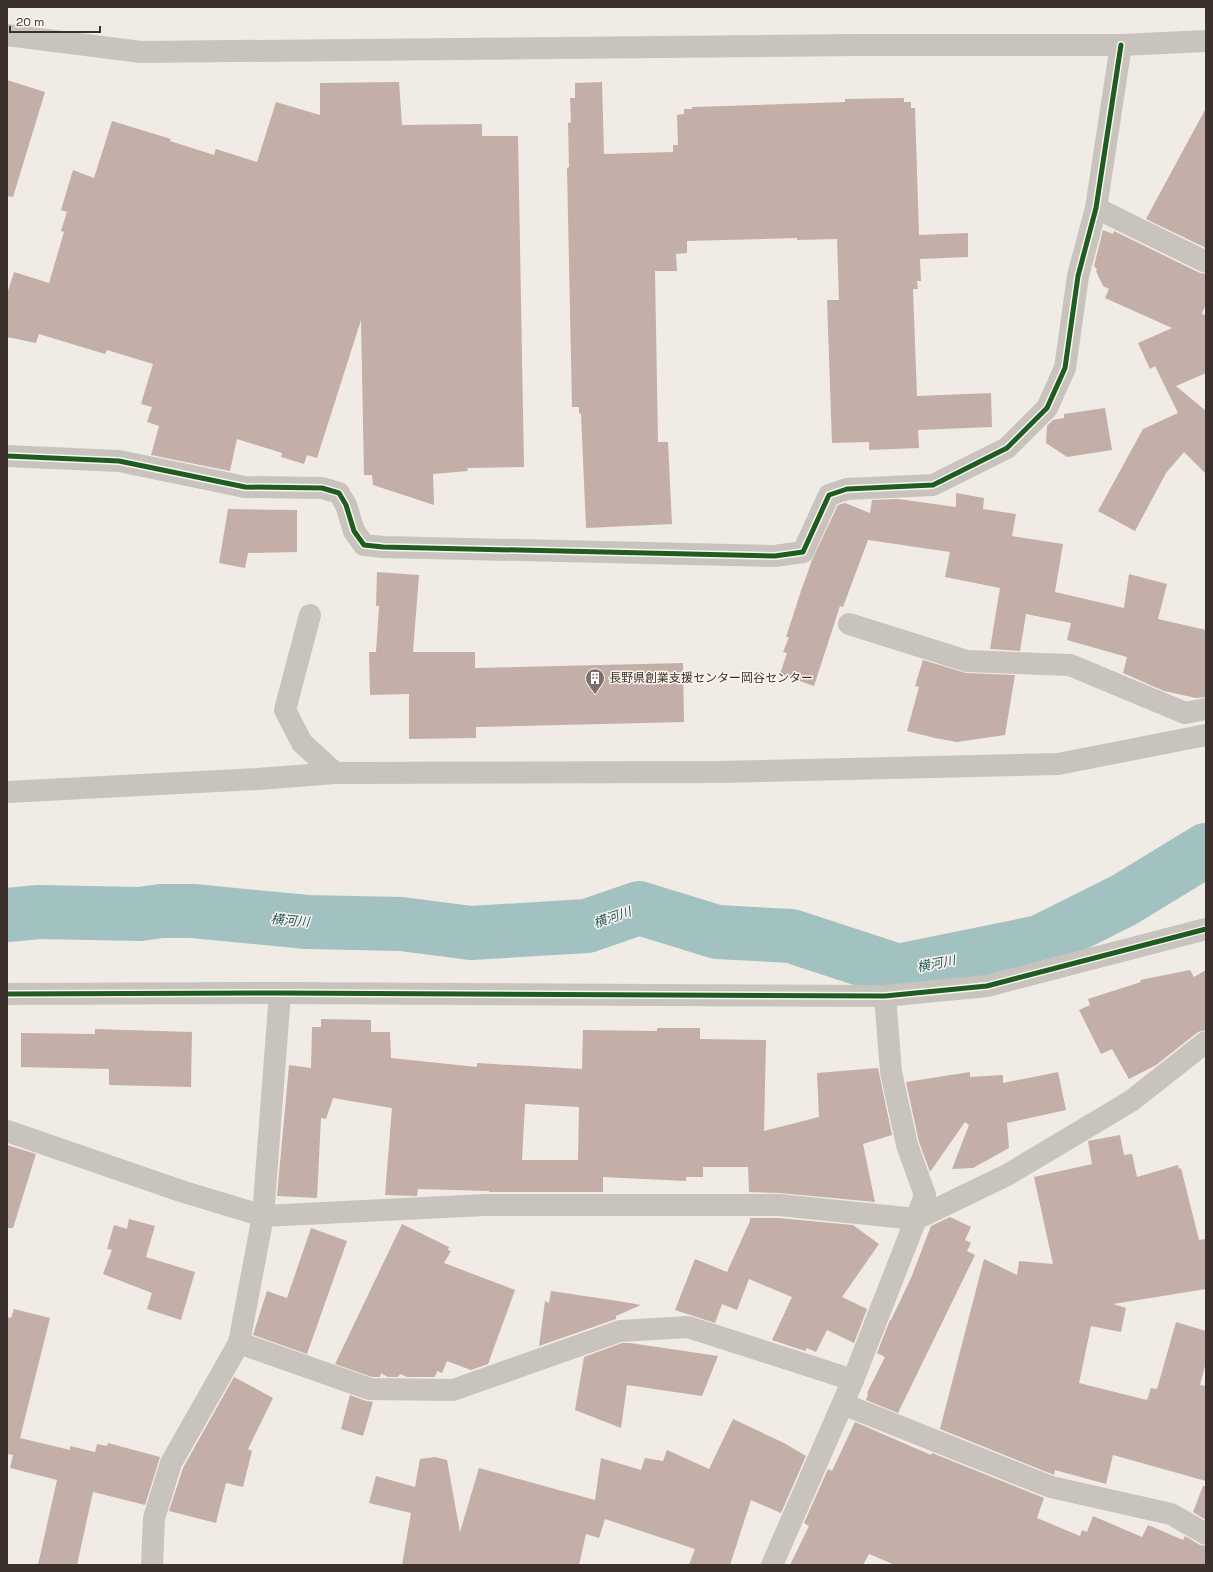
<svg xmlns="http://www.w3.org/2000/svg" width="1213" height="1572" font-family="'Space Grotesk','Noto Sans JP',sans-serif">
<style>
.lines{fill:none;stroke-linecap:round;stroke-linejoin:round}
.river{stroke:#a1c2c1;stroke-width:54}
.building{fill:#c3afa7;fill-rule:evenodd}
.minor{stroke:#c9c3be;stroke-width:22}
.cycleway-casing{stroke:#fbf5ee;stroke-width:8}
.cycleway{stroke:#1b5e20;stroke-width:5}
.labels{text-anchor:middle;stroke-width:3;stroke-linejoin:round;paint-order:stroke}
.poi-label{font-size:12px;fill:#3b302b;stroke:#fbf5ee;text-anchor:start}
.water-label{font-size:13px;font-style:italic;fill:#1f5a5e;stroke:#fbf5ee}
</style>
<rect width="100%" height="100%" fill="#f0ebe5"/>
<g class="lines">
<!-- river -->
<polyline class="river" points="7,915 39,912 140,914 161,911 193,911 307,922 401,924 471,933 587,926 639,908 717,932 791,936 898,971 1040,942 1124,900 1206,850"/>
</g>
<!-- building -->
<g class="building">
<polygon points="7,80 45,92 13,197 7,196"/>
<polygon points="399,82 402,125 482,124 482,136 518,136 524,467 467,468 468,471 433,474 434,505 373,485 372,475 364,475 361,320 317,458 307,455 304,464 281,457 282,453 237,439 230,471 151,455 159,426 147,422 152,407 141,404 153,364 107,350 105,354 39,334 36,343 7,337 7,294 14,272 49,283 64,232 61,231 67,212 61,210 73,170 94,178 112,121 171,139 170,141 214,155 216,149 257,162 276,102 320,115 320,83"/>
<polygon points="602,82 604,154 673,152 673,145 678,145 677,115 684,114 684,109 692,109 692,107 845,102 845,99 904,98 904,102 911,102 911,108 915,108 919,235 968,233 968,257 920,259 921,281 917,281 918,289 913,289 917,396 991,393 992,427 918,430 919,448 869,450 869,442 832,443 827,300 839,300 837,239 797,240 797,238 687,241 687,253 676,254 677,271 655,271 658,442 668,442 672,524 586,528 581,414 579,413 579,407 572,407 567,168 569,167 568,123 571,122 570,98 575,98 575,83"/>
<polygon points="1206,108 1206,248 1146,219"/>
<polygon points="1103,230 1113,234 1114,231 1200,273 1206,274 1206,304 1202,313 1203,315 1206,314 1206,373 1176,386 1206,411 1206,474 1184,452 1166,473 1135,531 1098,511 1143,429 1178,413 1155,366 1150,369 1138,343 1172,328 1105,298 1109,289 1103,286 1096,271 1097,269 1094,266"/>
<polygon points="1105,408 1112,450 1067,457 1046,443 1047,426 1053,420 1064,418 1064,414"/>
<polygon points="956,493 984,498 983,509 1016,514 1012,536 1063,544 1055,592 1124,608 1129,574 1167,584 1158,619 1206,630 1206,697 1196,698 1164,691 1123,673 1127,657 1067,640 1071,623 1026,614 1020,651 990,649 1000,588 945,577 950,552 868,540 843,607 840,606 814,686 780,674 787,653 783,652 789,637 786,637 801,591 812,560 838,505 845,503 870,513 872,500 898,499 956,507"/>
<polygon points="228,509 297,510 297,552 248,553 245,568 219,563"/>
<polygon points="377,572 419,575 413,652 475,652 475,668 683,663 684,722 476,727 476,738 409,739 409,694 370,695 369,652 376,652 379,606 376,606"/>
<polygon points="923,660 966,673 1015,675 1005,735 957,742 935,738 907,731 919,687 915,686"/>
<polygon points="1190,970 1194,977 1206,970 1206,1030 1198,1032 1156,1065 1129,1079 1112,1049 1101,1054 1079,1010 1090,1005 1088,999 1141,982 1140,980"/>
<path d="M321,1019L371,1020V1032H390L391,1058L477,1067V1063L582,1069L583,1030L657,1031V1028H700V1039L766,1040L764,1131L819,1117L817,1073L878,1068L892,1135L863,1144L875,1202L780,1193L749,1192L748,1167H703V1177H686V1181L603,1177V1192H489V1191L418,1189L417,1196L385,1195L392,1108L333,1098L326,1119L321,1118L317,1198L277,1196L289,1065L311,1068L312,1027H321ZM525,1104L579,1107L578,1160H522Z"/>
<polygon points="95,1029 192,1032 191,1087 109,1085 109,1069 21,1067 21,1033 95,1034"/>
<polygon points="970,1072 970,1077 1003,1075 1003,1083 1058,1072 1066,1110 1007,1123 1009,1148 973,1168 952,1169 969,1125 965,1122 930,1172 919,1142 906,1082"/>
<polygon points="1120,1135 1124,1155 1132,1154 1137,1177 1178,1165 1179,1169 1181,1168 1199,1240 1206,1239 1206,1289 1113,1304 1126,1308 1121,1332 1091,1326 1079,1383 1147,1400 1151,1388 1157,1389 1176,1322 1206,1331 1206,1362 1200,1385 1206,1386 1206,1481 1113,1455 1106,1484 1055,1470 1054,1475 940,1429 984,1259 1017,1275 1019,1261 1053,1264 1034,1177 1092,1164 1088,1141"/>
<polygon points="7,1145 36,1154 13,1228 7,1228"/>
<polygon points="950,1217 971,1227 965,1240 971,1243 967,1251 975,1255 898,1413 866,1400 868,1394 867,1393 885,1357 877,1353 890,1320 891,1320 911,1278 931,1226"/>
<polygon points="750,1218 778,1218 853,1225 879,1244 842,1297 867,1309 854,1343 827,1330 816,1352 807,1348 805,1351 772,1340 792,1297 749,1279 737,1310 722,1304 715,1323 675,1310 695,1259 727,1272 750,1221"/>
<polygon points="129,1219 155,1226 146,1257 195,1272 181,1320 147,1309 152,1293 103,1274 112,1250 107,1249 114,1225 127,1229"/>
<polygon points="402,1224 449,1247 448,1250 451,1251 444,1263 515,1290 488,1364 471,1370 447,1361 442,1373 437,1371 435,1377 407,1377 400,1374 398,1377 388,1377 381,1373 380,1377 372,1377 335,1364"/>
<polygon points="311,1228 347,1241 307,1354 253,1335 267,1291 287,1298"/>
<polygon points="551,1291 618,1301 641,1305 616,1316 616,1319 539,1346 545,1301 549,1303"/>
<polygon points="14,1309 50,1318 20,1438 70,1450 70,1446 95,1452 97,1444 107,1446 108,1443 160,1457 145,1505 93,1492 77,1565 38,1565 57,1480 10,1468 13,1455 7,1454 7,1317 11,1318"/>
<polygon points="622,1343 630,1343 718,1356 702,1396 627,1385 621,1428 575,1410 584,1357"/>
<polygon points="234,1377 273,1398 248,1449 252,1451 243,1487 226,1483 216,1523 169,1511 183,1468"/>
<polygon points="350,1395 366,1401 373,1402 363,1436 341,1429"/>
<polygon points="733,1419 784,1443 806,1456 781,1513 751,1500 730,1565 689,1565 695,1549 605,1519 599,1538 586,1534 579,1565 402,1565 411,1513 369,1503 376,1476 415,1487 420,1459 435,1457 447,1460 460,1532 479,1468 595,1500 601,1458 641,1470 645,1458 663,1461 667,1450 709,1469"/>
<polygon points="855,1422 931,1455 932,1453 1044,1498 1037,1518 1080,1536 1082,1530 1087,1532 1093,1516 1142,1537 1148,1525 1183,1540 1185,1536 1200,1545 1206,1546 1206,1565 895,1565 869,1554 863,1565 790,1565 809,1526 804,1523 828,1469 832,1471"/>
<polygon points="1203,1486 1206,1486 1206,1520 1193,1512"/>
</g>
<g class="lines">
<!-- minor -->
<g class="minor">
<polyline points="7,35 141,52 856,45 1121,45 1206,41"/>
<polyline points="1096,208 1206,262"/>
<polyline points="7,456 119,461 245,487 322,488 339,493 346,505 354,531 364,545 383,547 775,556 803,552 829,495 847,489 933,485 1007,448 1047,408 1065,368 1078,276 1096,208 1121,45"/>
<polyline points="310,615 285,710 302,743 335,773"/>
<polyline points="849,624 967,661 1070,665 1185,713 1206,709"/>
<polyline points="7,792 258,779 335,773 719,772 1058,764 1206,735"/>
<polyline points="7,994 280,993 885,996 987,986 1206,929"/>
<polyline points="7,1131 181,1191 263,1216 485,1205 779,1205 916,1219 925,1195 907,1145 891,1072 885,996"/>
<polyline points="239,1343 370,1389 453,1390 620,1331 688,1327 853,1380"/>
<polyline points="843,1404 1051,1487 1171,1514 1206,1534"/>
<polyline points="152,1565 154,1518 171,1463 239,1343 263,1216 280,993"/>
<polyline points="772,1565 853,1380 916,1219 1007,1175 1131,1101 1206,1042"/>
</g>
<!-- cycleway casing -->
<g class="cycleway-casing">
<g id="cycleway">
<polyline points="7,456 119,461 245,487 322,488 339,493 346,505 354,531 364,545 383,547 775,556 803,552 829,495 847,489 933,485 1007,448 1047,408 1065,368 1078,276 1096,208 1121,45"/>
<polyline points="7,994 280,993 885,996 987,986 1206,929"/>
</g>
</g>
<!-- cycleway -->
<use href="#cycleway" class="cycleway"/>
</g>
<!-- icons -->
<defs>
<g id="building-pin" transform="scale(1)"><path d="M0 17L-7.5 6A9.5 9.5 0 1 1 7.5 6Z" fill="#7a716c" stroke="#fbf5ee"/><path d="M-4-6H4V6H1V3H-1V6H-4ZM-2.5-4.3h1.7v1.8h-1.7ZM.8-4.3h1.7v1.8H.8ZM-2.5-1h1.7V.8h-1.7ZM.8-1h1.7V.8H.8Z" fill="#fff"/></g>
</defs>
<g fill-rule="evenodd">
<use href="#building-pin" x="595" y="678"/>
</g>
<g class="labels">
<!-- poi labels -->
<g class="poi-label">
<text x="609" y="682">長野県創業支援センター岡谷センター</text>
</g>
<!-- water labels -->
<g class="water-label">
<text transform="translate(612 917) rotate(-19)" y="5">横河川</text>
<text transform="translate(290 920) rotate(5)" y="5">横河川</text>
<text transform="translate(936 963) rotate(-11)" y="5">横河川</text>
</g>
</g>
<!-- border -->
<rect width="1213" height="1572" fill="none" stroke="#3b302b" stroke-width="16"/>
<!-- scale -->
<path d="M10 26v6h90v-6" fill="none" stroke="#3b302b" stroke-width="2"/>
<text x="16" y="26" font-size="12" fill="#3b302b" stroke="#fbf5ee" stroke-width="3" paint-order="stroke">20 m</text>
</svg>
